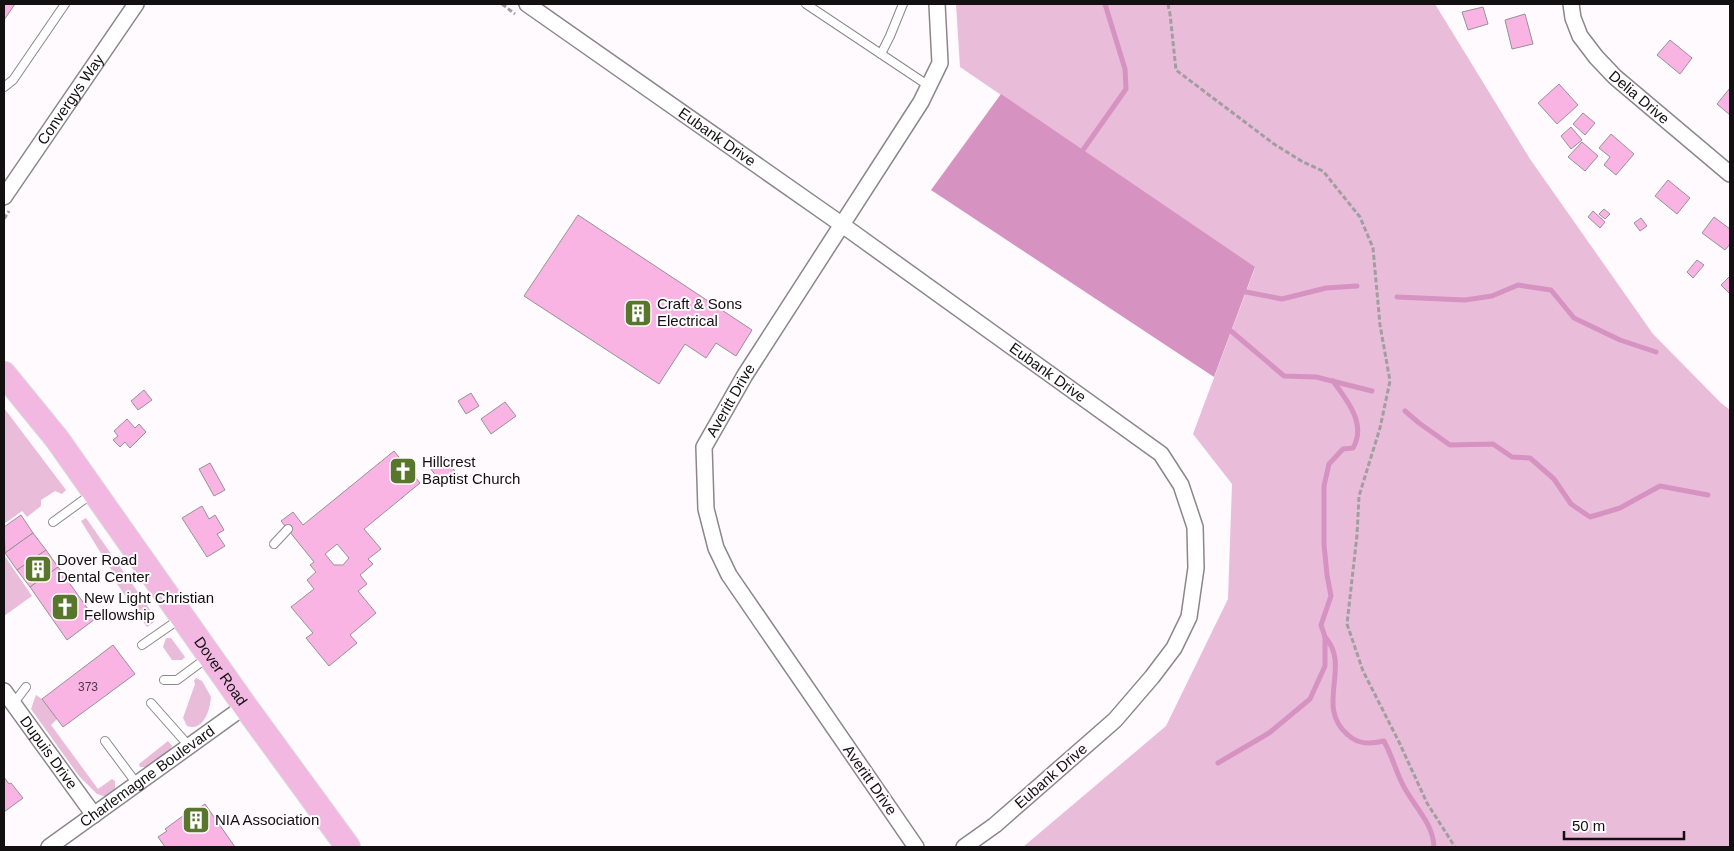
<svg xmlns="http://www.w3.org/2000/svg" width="1734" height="851" font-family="Arial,sans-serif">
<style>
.green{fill:#e9bcda}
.water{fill:#d693c2}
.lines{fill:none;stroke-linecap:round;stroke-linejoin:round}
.stream{stroke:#d693c2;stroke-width:5}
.building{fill:#f9b4e4;stroke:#979195;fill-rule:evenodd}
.lane-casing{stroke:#8d868a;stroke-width:10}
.street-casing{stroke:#8d868a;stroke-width:18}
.primary-casing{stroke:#d9d9d9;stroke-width:26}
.path{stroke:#a19ea0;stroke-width:3;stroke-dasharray:5 2.5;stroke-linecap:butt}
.lane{stroke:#fff;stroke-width:8}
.street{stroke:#fff;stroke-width:15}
.primary{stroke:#f2b8e2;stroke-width:24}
.labels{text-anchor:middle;stroke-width:4;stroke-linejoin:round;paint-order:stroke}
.number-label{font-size:12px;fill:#4c3946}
.street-label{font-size:15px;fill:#121011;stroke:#fefafd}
.poi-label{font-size:15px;fill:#121011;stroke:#fefafd;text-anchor:start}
</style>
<rect width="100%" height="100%" fill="#fefafd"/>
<!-- green -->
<g class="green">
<polygon points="956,4 1435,4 1530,159 1653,334 1721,403 1730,410 1730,847 1023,847 1166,726 1228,599 1232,484 1193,434 1255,268 960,67"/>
<polygon points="4,408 66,490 62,494 55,491 41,500 41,506 27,517 22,511 4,524"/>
<polygon points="86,518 156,618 154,622 147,627 115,581 117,579 81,521"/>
<polygon points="4,555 32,596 4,616"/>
<polygon points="166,638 171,638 185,657 182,660 172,660 163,647"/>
<path d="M196,678L202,681L211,697C210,711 203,732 187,726L183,718L195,684L194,681Z"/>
<polygon points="36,695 42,699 57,719 51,725 98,789 112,779 115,781 115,791 106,797 97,794 79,776 31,709"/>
<polygon points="168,741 172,746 170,750 147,767 140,767 139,764"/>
</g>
<!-- water -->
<polygon class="water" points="1001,94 1255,267 1214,377 931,190"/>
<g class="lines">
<!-- stream -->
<g class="stream">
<polyline points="1083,150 1126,89 1125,69 1105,4"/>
<polyline points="1246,292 1282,299 1326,288 1357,286"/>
<polyline points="1397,297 1465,300 1492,296 1518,285 1551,290 1574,318 1620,340 1656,352"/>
<polyline points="1231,331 1284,376 1316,377 1372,391"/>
<polyline points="1405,411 1419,423 1450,445 1493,444 1512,457 1530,458 1554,479 1571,504 1590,517 1620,508 1660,486 1708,495"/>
<path d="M1325,637C1352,666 1314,707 1348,735C1359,745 1371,744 1384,741C1391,754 1395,768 1401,781C1411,804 1433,821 1434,847"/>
<path d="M1218,763L1269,733L1310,699L1325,666V637L1321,625L1331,596L1327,575L1324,544V486L1329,464L1343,449L1353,448C1367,424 1347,400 1333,381"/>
</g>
</g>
<!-- building -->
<g class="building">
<polygon points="4,4 15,4 4,20"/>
<polygon points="1483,7 1488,24 1468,30 1462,12"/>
<polygon points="1525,14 1533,44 1512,49 1505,20"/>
<polygon points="1670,40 1692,58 1680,74 1657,55"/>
<polygon points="1559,84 1578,105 1557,124 1538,103"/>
<polygon points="1730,88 1730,115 1717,104"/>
<polygon points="1583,113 1595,123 1585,135 1573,124"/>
<polygon points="1571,127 1582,140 1571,149 1561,136"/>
<polygon points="1611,134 1634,154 1616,175 1604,165 1610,157 1599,148"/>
<polygon points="1582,142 1598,156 1585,171 1568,157"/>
<polygon points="1668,180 1690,198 1677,214 1655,196"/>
<polygon points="1604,209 1610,214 1605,219 1599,214"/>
<polygon points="1593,211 1605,222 1600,228 1588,217"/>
<polygon points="578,215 752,330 736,356 716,343 706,358 685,344 659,384 524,296"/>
<polygon points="1714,217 1730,229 1730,244 1725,250 1702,233"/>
<polygon points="1641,218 1647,226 1640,231 1634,223"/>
<polygon points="1697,260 1704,265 1693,278 1687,272"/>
<polygon points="1730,276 1730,294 1721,285"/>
<polygon points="144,390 152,400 138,410 131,401"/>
<polygon points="471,393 479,406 466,414 458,401"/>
<polygon points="505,402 516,416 491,434 481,419"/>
<polygon points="127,419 135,428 139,424 146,432 130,448 125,442 120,447 113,440 118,436 114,431"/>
<path d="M394,451L420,483L364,529L381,549L368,559L373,564L360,575L367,584L358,591L376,613L350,635L357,643L329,666L306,638L313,633L291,607L314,589L307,580L316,572L310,565L314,562L281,521L293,512L303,525ZM337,544L349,558L343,565H334L325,554Z"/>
<polygon points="444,457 458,475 444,486 430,468"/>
<polygon points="210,463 225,490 214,496 199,469"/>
<polygon points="202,506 209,519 215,515 224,530 217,534 225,546 207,557 182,518"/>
<polygon points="21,515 33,533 5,553 4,527"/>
<polygon points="33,533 46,550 17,570 5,553"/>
<polygon points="46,550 58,567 30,587 17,570"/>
<polygon points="58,567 95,619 67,640 30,587"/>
<polygon points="113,645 135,674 63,727 42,699"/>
<polygon points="4,777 9,784 11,783 23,798 4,812"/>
<polygon points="205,804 235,847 165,847 158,837 167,831 165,829 191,810 193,812"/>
</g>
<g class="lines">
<!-- lane casing -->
<g class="lane-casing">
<g id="lane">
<polyline points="806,4 929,86"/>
<polyline points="881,54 890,36 903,4"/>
<polyline points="4,87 13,80 65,4"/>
<polyline points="53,522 93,493"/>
<polyline points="274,544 288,529"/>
<polyline points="142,645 181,618"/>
<polyline points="164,680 177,680 208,657"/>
<polyline points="151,703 189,746"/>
<polyline points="13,704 26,687"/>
<polyline points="105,741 137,784"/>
</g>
</g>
<!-- street casing -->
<g class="street-casing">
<g id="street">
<path id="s1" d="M527,4L841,224L1161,454L1181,485L1195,527L1196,568L1189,617L1174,648L1152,677L1115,720L995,825L964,847"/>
<path id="s2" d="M1571,4L1573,18L1580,36L1596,57L1615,77L1730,174"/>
<path id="s3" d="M4,197L136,4"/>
<path id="s4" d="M4,691L94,815"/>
<path id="s5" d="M49,847L245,706"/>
<path id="s6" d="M916,847L729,575L716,548L706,509L704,447L745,375L921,102L940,63L937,4"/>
</g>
</g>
<!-- primary casing -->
<g class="primary-casing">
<g id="primary">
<path id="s7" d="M4,374L57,439L245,706L348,847"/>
</g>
</g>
<!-- path -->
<g class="path">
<polyline points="502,4 515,14"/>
<polyline points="1168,4 1170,14 1176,70 1274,144 1303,162 1323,171 1360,217 1373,248 1380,325 1390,381 1380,428 1359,496 1357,535 1347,624 1363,671 1399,742 1427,803 1455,847"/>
<polyline points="4,219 9,211"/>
</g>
<!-- lane -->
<use href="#lane" class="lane"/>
<!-- street -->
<use href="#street" class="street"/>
<!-- primary -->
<use href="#primary" class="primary"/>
</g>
<!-- icons -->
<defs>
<g id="building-square" transform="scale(1.4375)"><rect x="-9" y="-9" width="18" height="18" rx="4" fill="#59772c" stroke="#fefafd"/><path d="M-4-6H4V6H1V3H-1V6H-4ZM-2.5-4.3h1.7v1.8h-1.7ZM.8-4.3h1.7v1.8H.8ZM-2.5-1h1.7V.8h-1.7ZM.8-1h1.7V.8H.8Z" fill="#fff"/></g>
<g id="church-square" transform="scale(1.4375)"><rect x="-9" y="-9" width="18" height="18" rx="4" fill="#59772c" stroke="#fefafd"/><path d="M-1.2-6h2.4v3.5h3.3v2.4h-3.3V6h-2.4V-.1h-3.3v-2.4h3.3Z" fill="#fff"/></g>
</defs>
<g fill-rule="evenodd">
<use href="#building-square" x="638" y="313"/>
<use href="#church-square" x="403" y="471"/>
<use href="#building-square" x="38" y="569"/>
<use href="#church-square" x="65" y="607"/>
<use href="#building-square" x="196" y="820"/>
</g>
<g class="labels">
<!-- number labels -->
<g class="number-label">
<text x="88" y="691">373</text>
</g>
<!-- street labels -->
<g class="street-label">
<text dy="5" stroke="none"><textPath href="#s2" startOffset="119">Delia Drive</textPath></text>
<text dy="5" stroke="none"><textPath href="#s3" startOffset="118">Convergys Way</textPath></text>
<text dy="5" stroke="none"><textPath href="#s1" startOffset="232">Eubank Drive</textPath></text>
<text dy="5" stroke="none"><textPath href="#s1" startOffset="638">Eubank Drive</textPath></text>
<text dy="5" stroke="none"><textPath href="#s6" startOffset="516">Averitt Drive</textPath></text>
<text dy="5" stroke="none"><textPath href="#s7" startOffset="368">Dover Road</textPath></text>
<text dy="5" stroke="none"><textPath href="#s4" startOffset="76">Dupuis Drive</textPath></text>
<text dy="5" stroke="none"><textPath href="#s5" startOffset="121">Charlemagne Boulevard</textPath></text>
<text transform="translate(1051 776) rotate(-41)" y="5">Eubank Drive</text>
<text transform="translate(870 780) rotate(55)" y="5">Averitt Drive</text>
</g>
<!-- poi labels -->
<g class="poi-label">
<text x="657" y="309">Craft &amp; Sons<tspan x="657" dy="17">Electrical</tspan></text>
<text x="422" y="467">Hillcrest<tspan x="422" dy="17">Baptist Church</tspan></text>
<text x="57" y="565">Dover Road<tspan x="57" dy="17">Dental Center</tspan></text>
<text x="84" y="603">New Light Christian<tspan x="84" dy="17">Fellowship</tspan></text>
<text x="215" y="825">NIA Association</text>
</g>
</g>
<!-- border -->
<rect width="1734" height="851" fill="none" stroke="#121011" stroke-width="10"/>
<!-- scale -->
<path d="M1564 831v8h120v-8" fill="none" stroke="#121011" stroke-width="2.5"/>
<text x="1572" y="831" font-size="15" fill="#121011" stroke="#fefafd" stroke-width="4" paint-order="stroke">50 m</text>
</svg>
